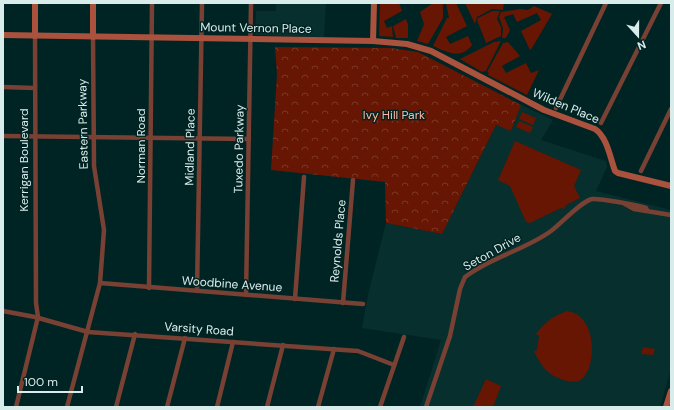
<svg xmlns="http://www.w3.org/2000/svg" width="674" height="410" font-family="'DM Sans',sans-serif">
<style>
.built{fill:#072f2e}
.green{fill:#661602}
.park{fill:url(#park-crowns)}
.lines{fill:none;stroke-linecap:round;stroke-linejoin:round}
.street{stroke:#784134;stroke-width:4.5}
.secondary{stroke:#aa523d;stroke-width:6}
.labels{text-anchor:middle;stroke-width:3;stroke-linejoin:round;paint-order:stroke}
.street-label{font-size:12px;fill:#d8eceb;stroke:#002423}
.park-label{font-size:12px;fill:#ffb7a5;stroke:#002423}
</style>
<defs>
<pattern id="park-crowns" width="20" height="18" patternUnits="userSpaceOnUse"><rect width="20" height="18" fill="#661602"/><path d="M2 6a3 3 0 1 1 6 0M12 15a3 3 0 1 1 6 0" fill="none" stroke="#7b3827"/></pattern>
</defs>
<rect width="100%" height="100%" fill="#002423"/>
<!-- built -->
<g class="built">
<polygon points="276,3 326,3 324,37 255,35 256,11 276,11"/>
<polygon points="521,105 553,120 541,140 606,161 607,167 596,191 671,210 671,369 660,407 420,407 441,340 362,328 368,295 386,223 442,234 496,125 511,131"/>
</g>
<!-- green -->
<g class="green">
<polygon points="380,3 399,3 402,11 384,21 387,28 392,26 393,37 379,36"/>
<polygon points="433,3 443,3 443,18 428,44 417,41 424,24 420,12"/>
<path d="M446,3H456L467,26L446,37L450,44L468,36L472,45C461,60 447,52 433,46L447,18H449Z"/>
<polygon points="465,3 504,3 503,10 492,9 477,17 475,24"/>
<polygon points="534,6 552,14 532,48 530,50 521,31 541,20 537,13 517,22 513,14 504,17 510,30 506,38 502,38 503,28 499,17 501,12 520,9 528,10"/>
<polygon points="492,11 500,11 497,19 501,27 501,36 486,43 477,20 478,18"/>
<polygon points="406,19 408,24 408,38 396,38 393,26"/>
<polygon points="501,41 486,71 482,72 460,59 494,42"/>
<polygon points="508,42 520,56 502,66 506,73 526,63 531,73 539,70 527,95 488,75 489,73 487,72 503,43"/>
<polygon points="522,112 536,118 533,125 519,119"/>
<polygon points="519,121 533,127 530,133 516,127"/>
<polygon points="515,141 581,170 574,186 580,198 566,205 564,209 561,208 530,223 526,222 510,186 498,180"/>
<path d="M567,311C598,314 598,372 579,381C573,383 566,381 561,379C547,375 540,364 534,351L537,350L539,336L536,334C545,322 553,316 567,311Z"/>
<polygon points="643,347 655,349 653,355 641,354"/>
<polygon points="486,379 501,386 493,407 473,407"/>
</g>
<!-- park -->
<polygon class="park" points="275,47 391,48 418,52 521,105 511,131 496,125 442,234 386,223 385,182 271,170 277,74"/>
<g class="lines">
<!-- street -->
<g class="street">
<polyline points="3,87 35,88"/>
<polyline points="556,108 606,3"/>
<polyline points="601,123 661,3"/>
<polyline points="3,136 249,139"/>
<polyline points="641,171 671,109"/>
<polyline points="625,204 634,209 671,215"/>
<polyline points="100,283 363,304"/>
<polyline points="149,288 152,3"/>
<polyline points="197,291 202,3"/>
<polyline points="246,295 251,3"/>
<polyline points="295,299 304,177"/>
<polyline points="343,303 353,180"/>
<polyline points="3,311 35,317 88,332 358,351 394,365"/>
<polyline points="16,407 38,317 36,303 35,36"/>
<polyline points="67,407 100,283 104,230 94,166 93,37"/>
<polyline points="116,407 135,334"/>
<polyline points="167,407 185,338"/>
<polyline points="217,407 233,342"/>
<polyline points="267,407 283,345"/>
<polyline points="318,407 334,349"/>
<polyline points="380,407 404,337"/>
<path d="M426,407L450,336L460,289L465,277C491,257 525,250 551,231C562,223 580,202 592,199C599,198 637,205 646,208L647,210"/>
</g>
<!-- secondary -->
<g class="secondary">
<path d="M3,35L373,41L407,44L431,51L544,110L595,129C607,137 610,157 615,171L618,173L671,186"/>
<polyline points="35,36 35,3"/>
<polyline points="93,37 93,3"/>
<polyline points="373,41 374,3"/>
<polyline points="666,407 671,391"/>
</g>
</g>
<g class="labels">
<!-- street labels -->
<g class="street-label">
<text transform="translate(256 28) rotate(1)" y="4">Mount Vernon Place</text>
<text transform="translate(566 106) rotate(23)" y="4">Wilden Place</text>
<text transform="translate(83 124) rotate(-91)" y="4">Eastern Parkway</text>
<text transform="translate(141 146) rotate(-90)" y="4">Norman Road</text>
<text transform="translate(190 147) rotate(-89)" y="4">Midland Place</text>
<text transform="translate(239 149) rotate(-89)" y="4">Tuxedo Parkway</text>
<text transform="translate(24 160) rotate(-90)" y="4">Kerrigan Boulevard</text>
<text transform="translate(338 241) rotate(-85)" y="4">Reynolds Place</text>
<text transform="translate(492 252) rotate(-29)" y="4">Seton Drive</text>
<text transform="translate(232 284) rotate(4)" y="4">Woodbine Avenue</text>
<text transform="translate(199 329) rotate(4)" y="4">Varsity Road</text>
</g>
<!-- park labels -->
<g class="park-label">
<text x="394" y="119">Ivy Hill Park</text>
</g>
</g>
<!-- border -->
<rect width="674" height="410" fill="none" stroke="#d8eceb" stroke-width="8"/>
<!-- north arrow -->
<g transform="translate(638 36) rotate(159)" stroke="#002423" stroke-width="3" paint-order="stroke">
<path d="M0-3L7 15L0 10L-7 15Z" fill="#d8eceb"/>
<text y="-6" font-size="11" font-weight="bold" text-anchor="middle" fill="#d8eceb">N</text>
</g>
<!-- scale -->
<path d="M18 386v6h64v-6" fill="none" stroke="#d8eceb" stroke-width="2"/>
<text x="24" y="386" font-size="12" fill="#d8eceb" stroke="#002423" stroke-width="3" paint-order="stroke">100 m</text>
</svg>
